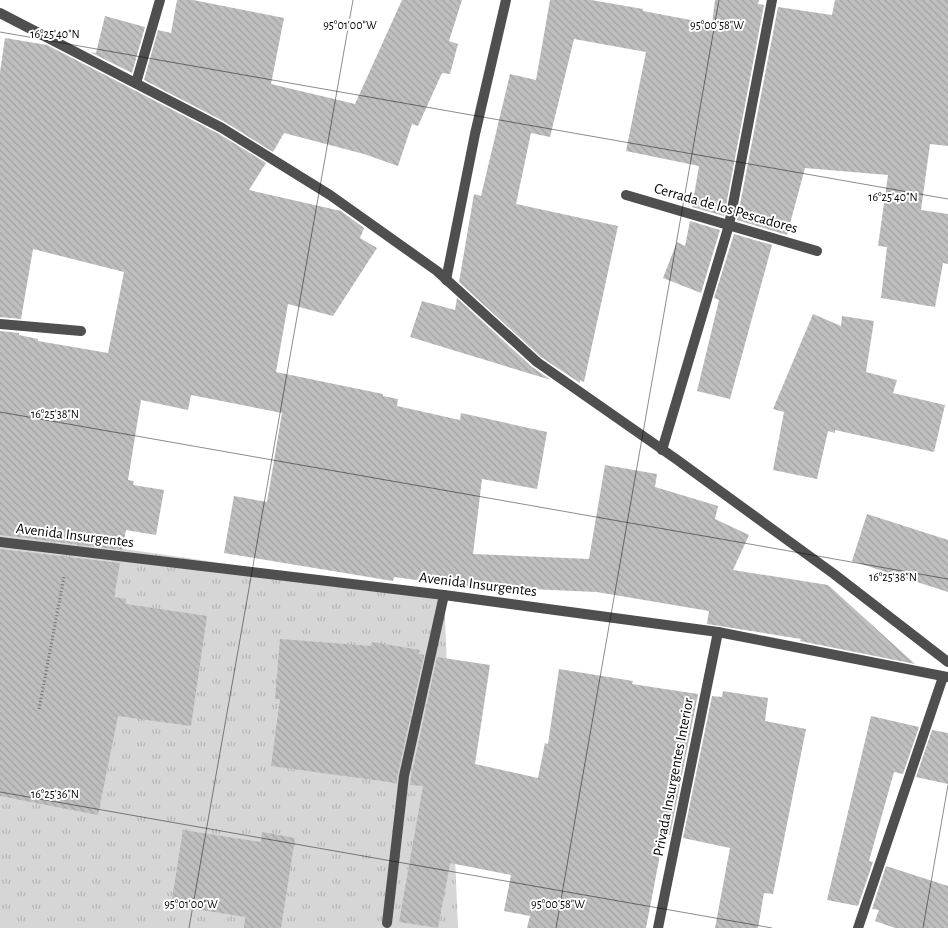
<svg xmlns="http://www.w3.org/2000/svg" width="948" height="928" font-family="'Alegreya Sans',sans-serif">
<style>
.park{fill:url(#park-tufts)}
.building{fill:url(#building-back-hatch)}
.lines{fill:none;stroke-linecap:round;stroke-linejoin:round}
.path{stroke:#717171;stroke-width:3;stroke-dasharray:1 2.5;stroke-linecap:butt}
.lane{stroke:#4f4f4f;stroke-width:10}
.street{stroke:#4f4f4f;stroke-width:10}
.ticks{fill:none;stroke:#000;stroke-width:1;stroke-opacity:0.45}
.labels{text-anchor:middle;stroke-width:4;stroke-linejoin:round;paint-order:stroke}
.street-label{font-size:15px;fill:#000;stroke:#fff}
.ticks-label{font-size:12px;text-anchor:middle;fill:#000;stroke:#fff;stroke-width:4;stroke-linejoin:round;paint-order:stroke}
</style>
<defs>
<pattern id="park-tufts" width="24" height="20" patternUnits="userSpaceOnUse" patternTransform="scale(1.25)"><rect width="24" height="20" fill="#d6d6d6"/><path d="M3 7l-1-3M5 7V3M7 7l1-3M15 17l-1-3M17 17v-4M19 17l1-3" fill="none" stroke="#b6b6b6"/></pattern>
<pattern id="building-back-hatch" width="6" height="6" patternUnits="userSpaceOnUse" patternTransform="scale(1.25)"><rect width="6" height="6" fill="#bfbfbf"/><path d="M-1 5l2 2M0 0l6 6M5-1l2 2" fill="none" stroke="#a2a2a2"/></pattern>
</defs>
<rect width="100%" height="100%" fill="#fff"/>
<!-- park -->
<polygon class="park" points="0,531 444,595 458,928 0,928"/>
<!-- building -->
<g class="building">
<polygon points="177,0 193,0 284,18 271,84 355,104 402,0 462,0 449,41 458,44 450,74 442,73 418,126 412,124 398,166 364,154 284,133 273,152 225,122 144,80 158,30 171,33"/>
<polygon points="550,0 591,0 643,9 643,11 712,24 715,0 759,0 758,4 764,5 724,216 692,207 699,166 626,151 646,52 574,39 550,137 531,133 516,204 618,226 584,382 580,380 580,383 541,357 459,282 474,194 481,196 510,74 536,80"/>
<polygon points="835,0 948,0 948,146 930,144 921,210 948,214 948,264 943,263 935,307 881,298 887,247 878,246 888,175 805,168 787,235 737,220 778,7 832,15"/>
<polygon points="105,16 145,27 132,73 90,52 96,53"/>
<polygon points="5,38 47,45 219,134 266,163 249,190 341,211 364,228 360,238 377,248 333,316 288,304 276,372 383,394 383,396 398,399 397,406 460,420 461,413 547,432 537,489 482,479 473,554 589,559 605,465 657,474 655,487 718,506 715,519 749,535 733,570 828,585 915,664 800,641 801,639 707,624 709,611 597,592 463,586 394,577 393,581 224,553 234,496 267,502 282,413 191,395 188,410 141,400 128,480 134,481 133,485 164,490 156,535 126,530 122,550 0,535 0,331 19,333 19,335 38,339 38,341 108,353 124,272 33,249 21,319 0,317 0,72"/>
<polygon points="690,221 720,230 701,293 663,278 677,242 685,246"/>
<polygon points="734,234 772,245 730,399 697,391 719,300 714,298"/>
<polygon points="457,298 532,367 551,380 410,337 422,301 455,310"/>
<polygon points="813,314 841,326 842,316 874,321 866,372 897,380 893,393 945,405 934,452 835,430 835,433 828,431 817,479 773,470 784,412 773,409"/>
<polygon points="867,514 948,540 948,592 852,561"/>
<polygon points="0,549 120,563 114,597 126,599 126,604 207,616 191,726 118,716 98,815 0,796"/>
<polygon points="280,639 371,646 372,642 420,650 419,654 424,655 396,783 271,766 280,699 275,699"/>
<polygon points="437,657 490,665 475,764 538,778 545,743 548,744 559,669 633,681 632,684 698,694 670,835 664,834 646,928 527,928 530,916 504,911 511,875 450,863 438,928 399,922 423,786 410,785 411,777"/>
<polygon points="723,691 768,698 765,721 806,729 773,894 764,893 758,928 715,928 730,848 683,838 712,696 722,697"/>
<polygon points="871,716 919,727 903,774 894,772 869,861 873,862 858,906 827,900"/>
<polygon points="932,730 948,733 948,784 916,777"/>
<polygon points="183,830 261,842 262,832 295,838 281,928 244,928 245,917 171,905"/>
<polygon points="886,866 948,886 948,928 895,928 875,921 879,910 872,909"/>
</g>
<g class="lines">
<!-- path -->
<polyline class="path" points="39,709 64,577"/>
<!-- lane -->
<g class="lane">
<polyline points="136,83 160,0"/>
<polyline points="446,280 475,134 506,0"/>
<polyline points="662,450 729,225 772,0"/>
</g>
<!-- street -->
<g class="street">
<polyline points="0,13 222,128 330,195 437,271 537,362 676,459 834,574 948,662"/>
<polyline points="626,195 817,251"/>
<polyline points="0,324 81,331"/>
<polyline points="0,542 444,595 718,632 948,677"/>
<polyline points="387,923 404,776 444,595"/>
<polyline points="658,928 718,632"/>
<polyline points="858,928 943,677"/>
</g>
</g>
<!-- ticks -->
<path class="ticks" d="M0,32L948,199M0,412L948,579M0,792L772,928M189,928L353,0M556,928L719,0M923,928L948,785"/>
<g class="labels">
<!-- street labels -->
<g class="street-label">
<text transform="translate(726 208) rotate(16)" y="5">Cerrada de los Pescadores</text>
<text transform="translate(75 535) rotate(7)" y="5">Avenida Insurgentes</text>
<text transform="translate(478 584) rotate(7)" y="5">Avenida Insurgentes</text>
<text transform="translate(673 777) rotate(-79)" y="5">Privada Insurgentes Interior</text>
</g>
</g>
<g class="ticks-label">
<text x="350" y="29">95°01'00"W</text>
<text x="717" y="29">95°00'58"W</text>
<text x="55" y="38">16°25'40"N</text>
<text x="893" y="201">16°25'40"N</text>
<text x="55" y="418">16°25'38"N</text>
<text x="893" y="581">16°25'38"N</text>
<text x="55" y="798">16°25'36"N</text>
<text x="191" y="908">95°01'00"W</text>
<text x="558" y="908">95°00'58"W</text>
</g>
</svg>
